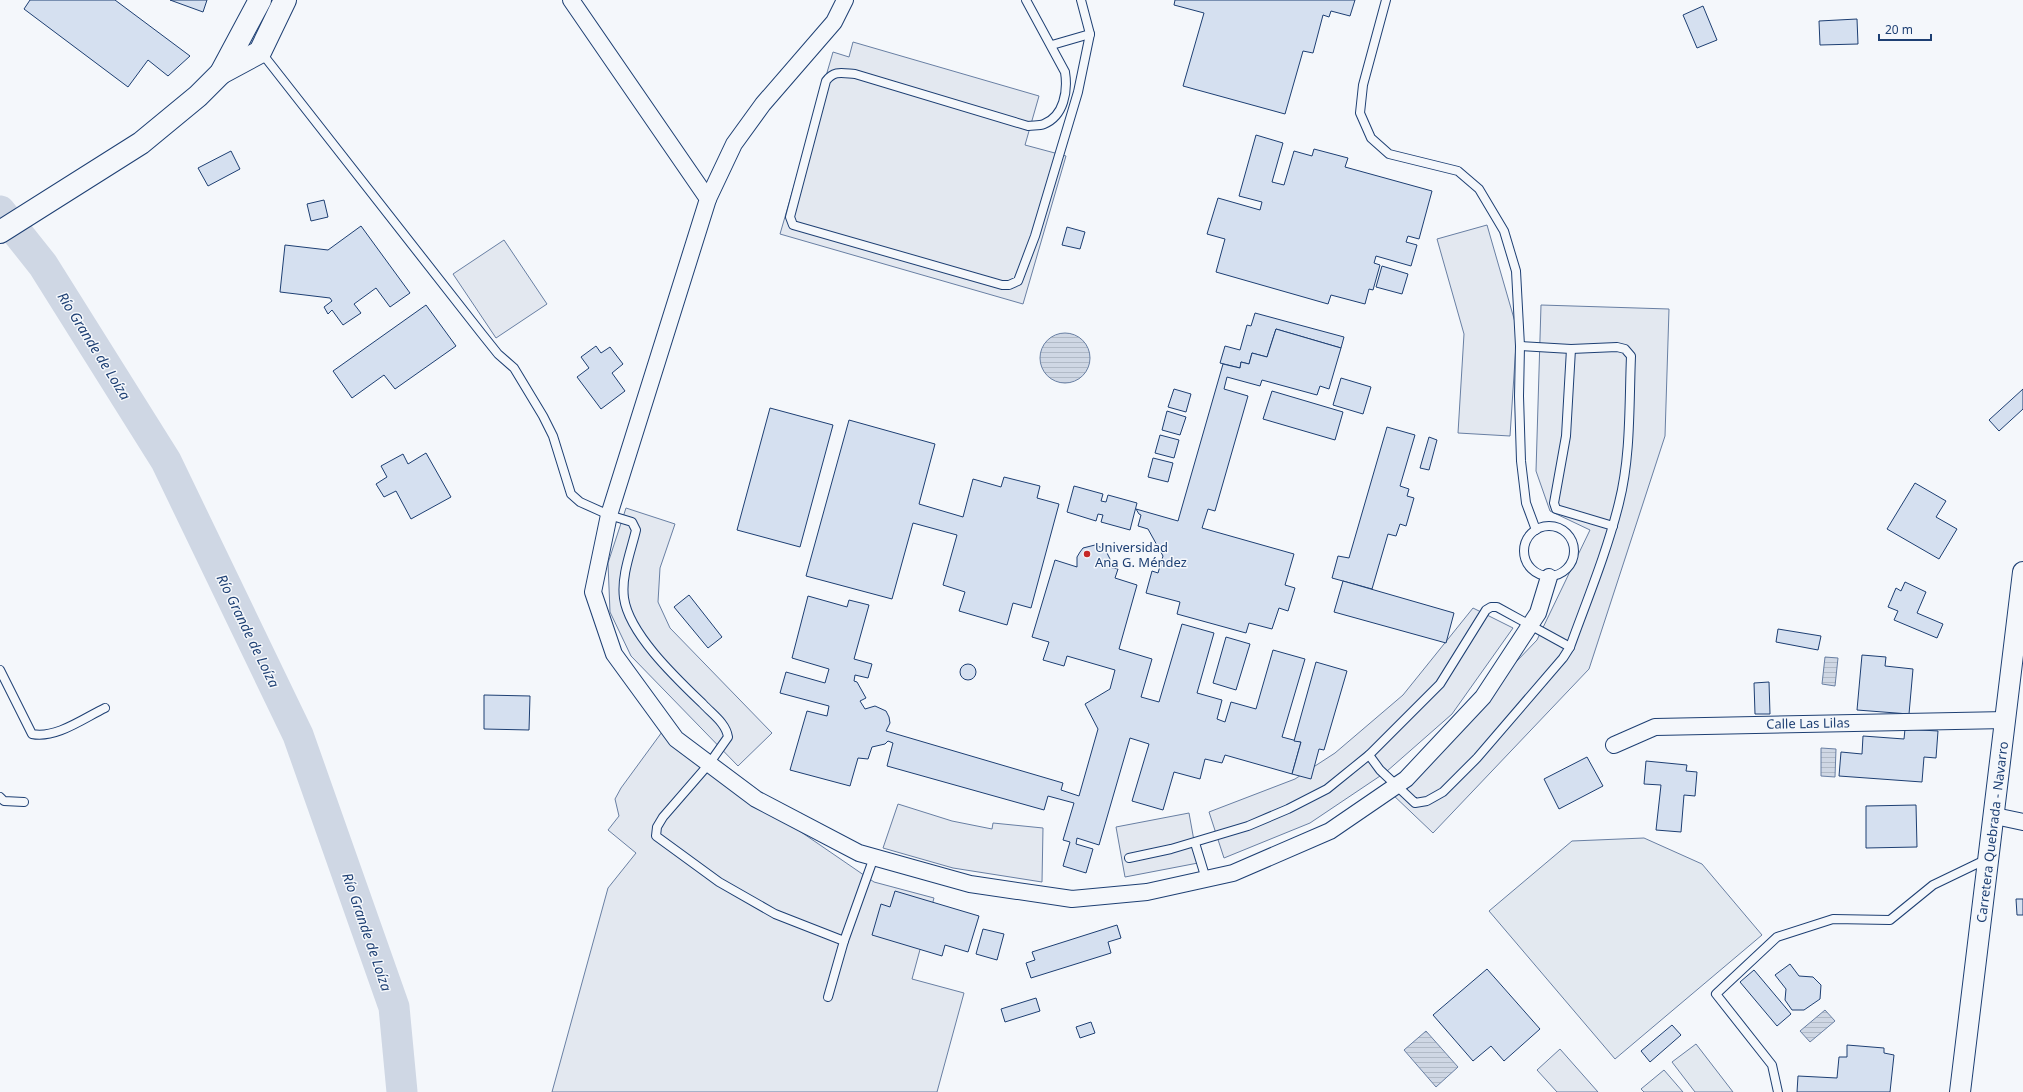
<svg xmlns="http://www.w3.org/2000/svg" width="2023" height="1092" font-family="'Noto Sans',sans-serif">
<style>
.grass{fill:#e3e9f0;stroke:#687fa3}
.parking{fill:#e3e8f0;stroke:#687fa3}
.water{fill:url(#water-rules);stroke:#687fa3}
.lines{fill:none;stroke-linecap:round;stroke-linejoin:round}
.river{stroke:#cfd7e4;stroke-width:31}
.building{fill:#d5e0f0;stroke:#1d3f73}
.service-casing{stroke:#1d3f73;stroke-width:10}
.minor-casing{stroke:#1d3f73;stroke-width:18}
.tertiary-casing{stroke:#1d3f73;stroke-width:22}
.primary-casing{stroke:#1d3f73;stroke-width:24}
.service{stroke:#f4f7fb;stroke-width:8}
.minor{stroke:#f4f7fb;stroke-width:16}
.tertiary{stroke:#f4f7fb;stroke-width:20}
.primary{stroke:#f4f7fb;stroke-width:22}
.poi-dot{fill:#c62828;stroke:#f4f7fb;stroke-width:1.5}
.labels{text-anchor:middle;stroke-width:3;stroke-linejoin:round;paint-order:stroke}
.poi-label{font-size:13px;fill:#1d3f73;stroke:#f4f7fb;text-anchor:start}
.street-label{font-size:13px;fill:#1d3f73;stroke:#f4f7fb}
.water-label{font-size:14px;font-style:italic;fill:#1d3f73;stroke:#f4f7fb}
</style>
<defs>
<pattern id="water-rules" width="6" height="5" patternUnits="userSpaceOnUse"><rect width="6" height="5" fill="#cfd7e4"/><path d="M0 2.5h6" fill="none" stroke="#b1bac7"/></pattern>
</defs>
<rect width="100%" height="100%" fill="#f4f7fb"/>
<!-- grass -->
<g class="grass">
<polygon points="1644,838 1702,864 1762,935 1615,1059 1489,911 1572,841"/>
<polygon points="1696,1044 1733,1092 1695,1092 1672,1062"/>
<polygon points="1664,1070 1683,1092 1644,1092 1641,1089"/>
</g>
<!-- parking -->
<g class="parking">
<polygon points="853,42 1039,96 1025,145 1066,156 1023,304 780,234 833,52 849,57"/>
<polygon points="1487,225 1517,329 1510,436 1458,433 1464,334 1437,239"/>
<polygon points="504,240 547,304 496,338 453,274"/>
<polygon points="1541,305 1669,309 1665,436 1589,669 1433,833 1391,793 1537,640 1590,530 1550,511 1536,471"/>
<polygon points="626,508 675,524 660,568 658,602 670,628 772,733 738,766 631,656 610,612 608,563"/>
<polygon points="1473,608 1513,628 1452,714 1386,772 1310,823 1224,858 1209,812 1295,779 1335,753 1403,695"/>
<polygon points="662,732 785,821 874,882 934,898 912,979 964,993 937,1092 552,1092 608,888 636,853 608,830 619,816 615,799 621,788"/>
<polygon points="898,804 952,821 992,829 993,823 1043,828 1042,882 953,868 883,848"/>
<polygon points="1189,813 1198,863 1125,877 1116,827"/>
<polygon points="1560,1049 1598,1092 1557,1092 1537,1070"/>
</g>
<!-- water -->
<g class="water">
<circle cx="1065" cy="358" r="25"/>
<polygon points="1825,657 1838,658 1835,686 1822,684"/>
<polygon points="1821,748 1836,749 1835,777 1821,776"/>
<polygon points="1825,1010 1835,1021 1810,1042 1800,1031"/>
<polygon points="1426,1031 1458,1067 1436,1087 1404,1050"/>
</g>
<g class="lines">
<!-- river -->
<polyline class="river" points="0,211 43,265 166,461 298,735 394,1007 402,1092"/>
</g>
<!-- building -->
<g class="building">
<polygon points="30,0 115,0 190,56 168,76 148,60 128,87 24,9"/>
<polygon points="170,0 207,0 203,12"/>
<polygon points="1175,0 1355,0 1350,16 1331,11 1329,17 1323,15 1313,53 1303,51 1285,114 1183,86 1204,13 1174,5"/>
<polygon points="1703,6 1717,40 1697,48 1683,15"/>
<polygon points="1857,19 1858,44 1820,45 1819,21"/>
<polygon points="1256,135 1283,143 1272,182 1284,185 1294,151 1312,156 1314,149 1348,158 1345,167 1432,191 1419,239 1408,236 1406,242 1417,245 1411,266 1376,256 1374,263 1380,265 1373,290 1369,289 1365,304 1331,295 1328,304 1216,272 1225,239 1207,234 1218,198 1260,210 1262,202 1239,196"/>
<polygon points="231,151 240,169 208,186 198,168"/>
<polygon points="324,200 328,217 311,221 307,204"/>
<polygon points="361,226 410,293 390,307 376,288 354,304 361,313 343,325 332,310 328,314 324,307 332,301 330,298 280,292 285,245 328,250"/>
<polygon points="1067,227 1085,232 1080,249 1062,245"/>
<polygon points="1382,266 1408,274 1402,294 1376,287"/>
<polygon points="426,305 456,346 395,389 384,375 352,398 333,371"/>
<polygon points="1255,313 1344,337 1341,348 1276,329 1267,357 1252,353 1249,364 1241,362 1240,368 1220,363 1225,346 1240,350 1247,325 1251,326"/>
<polygon points="1276,329 1341,348 1329,389 1320,386 1317,395 1262,380 1260,386 1227,377 1224,389 1248,396 1215,511 1208,509 1202,528 1294,554 1285,585 1295,588 1288,611 1279,608 1272,629 1249,623 1246,633 1177,614 1180,602 1146,593 1152,571 1158,573 1163,556 1148,529 1138,526 1141,515 1139,514 1136,509 1178,521 1223,364 1240,368 1241,362 1249,364 1252,353 1267,357"/>
<polygon points="596,346 601,353 610,347 623,364 612,373 625,391 601,409 577,377 589,368 581,357"/>
<polygon points="1341,378 1371,387 1363,414 1333,405"/>
<polygon points="1174,389 1191,394 1186,412 1168,407"/>
<polygon points="2023,389 2023,409 1999,431 1989,420"/>
<polygon points="1272,391 1343,412 1335,440 1263,419"/>
<polygon points="770,408 833,425 800,547 737,530"/>
<polygon points="1167,411 1186,417 1180,435 1162,430"/>
<polygon points="849,420 935,444 919,504 963,517 973,479 1001,487 1004,477 1040,486 1037,498 1059,504 1031,608 1013,603 1007,625 959,611 965,592 943,585 957,535 913,523 892,599 806,576"/>
<polygon points="1387,427 1415,435 1400,486 1409,489 1407,496 1414,498 1406,526 1400,524 1396,536 1388,534 1372,589 1332,578 1338,556 1349,558"/>
<polygon points="1160,435 1179,440 1174,458 1155,453"/>
<polygon points="1429,437 1437,440 1429,470 1420,468"/>
<polygon points="426,453 451,497 411,519 396,491 384,497 376,484 387,477 381,466 403,454 408,464"/>
<polygon points="1153,458 1173,463 1168,482 1148,477"/>
<polygon points="1915,483 1946,501 1936,517 1957,529 1939,559 1887,529"/>
<polygon points="1074,486 1103,494 1101,501 1106,502 1108,495 1137,503 1130,530 1101,522 1103,515 1098,514 1096,521 1067,512"/>
<polygon points="1095,545 1105,549 1110,559 1109,567 1118,569 1115,578 1137,585 1119,649 1152,659 1141,697 1159,702 1182,624 1214,633 1197,693 1222,700 1217,719 1225,722 1231,702 1256,709 1273,650 1305,659 1282,737 1301,742 1292,774 1225,755 1222,763 1205,759 1200,779 1174,772 1163,810 1132,801 1149,744 1130,738 1099,845 1077,838 1076,844 1093,849 1086,873 1063,866 1070,842 1063,840 1074,803 1048,796 1044,810 887,766 893,743 888,741 885,744 872,747 868,759 858,758 850,786 790,770 807,711 827,716 829,706 780,693 786,672 825,683 829,669 792,658 808,596 847,607 849,600 869,605 854,659 872,664 868,678 855,675 854,681 857,682 866,698 860,701 865,709 875,706 886,711 889,717 890,723 886,731 1063,783 1061,790 1079,796 1098,729 1085,704 1110,689 1115,670 1067,656 1064,666 1043,660 1049,642 1032,637 1055,560 1077,567 1077,557 1080,552 1083,548"/>
<polygon points="1343,581 1454,613 1446,643 1334,612"/>
<polygon points="1905,582 1926,592 1917,613 1943,624 1937,638 1894,620 1898,611 1888,607 1896,588 1901,591"/>
<polygon points="689,595 722,637 708,648 674,607"/>
<polygon points="1778,629 1821,636 1818,650 1776,642"/>
<polygon points="1226,637 1250,644 1236,690 1213,683"/>
<polygon points="1862,655 1886,657 1885,666 1913,669 1909,714 1857,710"/>
<polygon points="1316,662 1347,671 1324,750 1319,749 1311,779 1292,774 1301,742 1294,741"/>
<circle cx="968" cy="672" r="8"/>
<polygon points="1769,682 1770,714 1755,714 1754,683"/>
<polygon points="484,695 530,696 529,730 484,729"/>
<polygon points="1905,729 1938,731 1936,758 1924,757 1922,782 1839,776 1841,752 1862,754 1863,736 1904,739"/>
<polygon points="1587,757 1603,786 1559,809 1544,779"/>
<polygon points="1646,761 1687,765 1686,771 1697,772 1695,796 1684,795 1681,832 1656,830 1661,785 1644,784"/>
<polygon points="1916,805 1917,847 1866,848 1866,806"/>
<polygon points="895,891 979,916 968,952 945,945 942,956 872,935 881,904 890,907"/>
<polygon points="2016,899 2023,899 2023,915 2017,915"/>
<polygon points="1117,925 1121,938 1108,942 1111,953 1031,978 1026,963 1035,960 1032,952"/>
<polygon points="983,929 1004,934 997,960 976,954"/>
<polygon points="1790,964 1799,976 1813,977 1821,985 1820,999 1804,1010 1792,1010 1785,1000 1786,989 1775,975"/>
<polygon points="1487,969 1540,1029 1504,1061 1491,1046 1473,1061 1433,1015"/>
<polygon points="1754,970 1791,1014 1777,1026 1740,982"/>
<polygon points="1036,998 1040,1011 1005,1022 1001,1009"/>
<polygon points="1091,1022 1095,1033 1080,1038 1076,1027"/>
<polygon points="1672,1025 1681,1035 1650,1062 1641,1051"/>
<polygon points="1847,1045 1884,1048 1884,1053 1894,1055 1890,1092 1797,1092 1798,1076 1837,1078 1839,1057 1847,1057"/>
</g>
<g class="lines">
<!-- service casing -->
<g class="service-casing">
<g id="service">
<path d="M1026,0L1065,72C1068,91 1064,116 1044,124C1039,126 1033,125 1028,126L855,74C842,73 834,70 826,81L790,217L793,225L1002,285H1009L1018,281L1035,236L1078,92L1090,34L1081,0"/>
<polyline points="1386,0 1363,85 1360,113 1371,138 1389,154 1458,171 1479,189 1504,231 1516,271 1520,346 1519,396 1521,461 1526,503 1536,530"/>
<polyline points="1052,45 1090,34"/>
<path d="M261,52L482,334L498,354L514,368L543,416L553,436L571,494L580,502L609,515L632,522L636,530C631,551 621,576 624,598C629,634 677,679 703,704C712,714 726,723 728,737L709,764L663,817L657,827L656,836L719,882L775,914L844,941"/>
<polyline points="1571,349 1566,436 1554,503 1556,509 1613,526"/>
<circle cx="1549" cy="551" r="25"/>
<path d="M0,670L32,734C56,739 84,718 105,708"/>
<path d="M1369,755L1380,770L1415,803L1427,801L1443,792L1477,758L1563,658L1570,647C1587,600 1607,552 1619,503C1631,456 1629,404 1631,356L1625,349L1617,347L1571,349L1520,346"/>
<polyline points="0,797 4,801 24,802"/>
<polyline points="1195,843 1206,879"/>
<polyline points="1129,858 1171,849 1248,826 1288,809 1327,789 1369,755 1440,684 1486,610 1491,607 1497,607 1570,647"/>
<polyline points="828,997 844,941 874,857"/>
<polyline points="1778,1092 1772,1065 1716,994 1777,937 1833,919 1890,920 1933,885 1987,859"/>
</g>
</g>
<!-- minor casing -->
<g class="minor-casing">
<g id="minor">
<polyline points="571,0 708,199 609,515 593,592 614,654 676,739 756,799 859,853 970,884 1072,899 1147,892 1233,873 1330,831 1406,779 1483,697 1538,613 1549,577"/>
<polyline points="708,199 734,144 763,104 834,22 845,0"/>
<polyline points="1614,745 1655,727 2006,720"/>
<polyline points="1995,816 2023,822"/>
</g>
</g>
<!-- tertiary casing -->
<g class="tertiary-casing">
<polyline id="tertiary" points="1960,1092 2023,572"/>
</g>
<!-- primary casing -->
<g class="primary-casing">
<g id="primary">
<polyline points="221,73 260,52 285,0"/>
<polyline points="0,232 141,143 198,96 221,73 260,0"/>
</g>
</g>
<!-- service -->
<use href="#service" class="service"/>
<!-- minor -->
<use href="#minor" class="minor"/>
<!-- tertiary -->
<use href="#tertiary" class="tertiary"/>
<!-- primary -->
<use href="#primary" class="primary"/>
</g>
<!-- markers -->
<circle class="poi-dot" cx="1087" cy="554" r="4"/>
<g class="labels">
<!-- poi labels -->
<g class="poi-label">
<text x="1095" y="552">Universidad<tspan x="1095" dy="15">Ana G. Méndez</tspan></text>
</g>
<!-- street labels -->
<g class="street-label">
<text transform="translate(1808 723) rotate(-1)" y="5">Calle Las Lilas</text>
<text transform="translate(1992 832) rotate(-83)" y="5">Carretera Quebrada - Navarro</text>
</g>
<!-- water labels -->
<g class="water-label">
<text transform="translate(94 346) rotate(58)" y="5">Río Grande de Loíza</text>
<text transform="translate(248 631) rotate(64)" y="5">Río Grande de Loíza</text>
<text transform="translate(367 932) rotate(71)" y="5">Río Grande de Loíza</text>
</g>
</g>
<!-- scale -->
<path d="M1879 34v6h52v-6" fill="none" stroke="#1d3f73" stroke-width="2"/>
<text x="1885" y="34" font-size="12" fill="#1d3f73" stroke="#f4f7fb" stroke-width="3" paint-order="stroke">20 m</text>
</svg>
